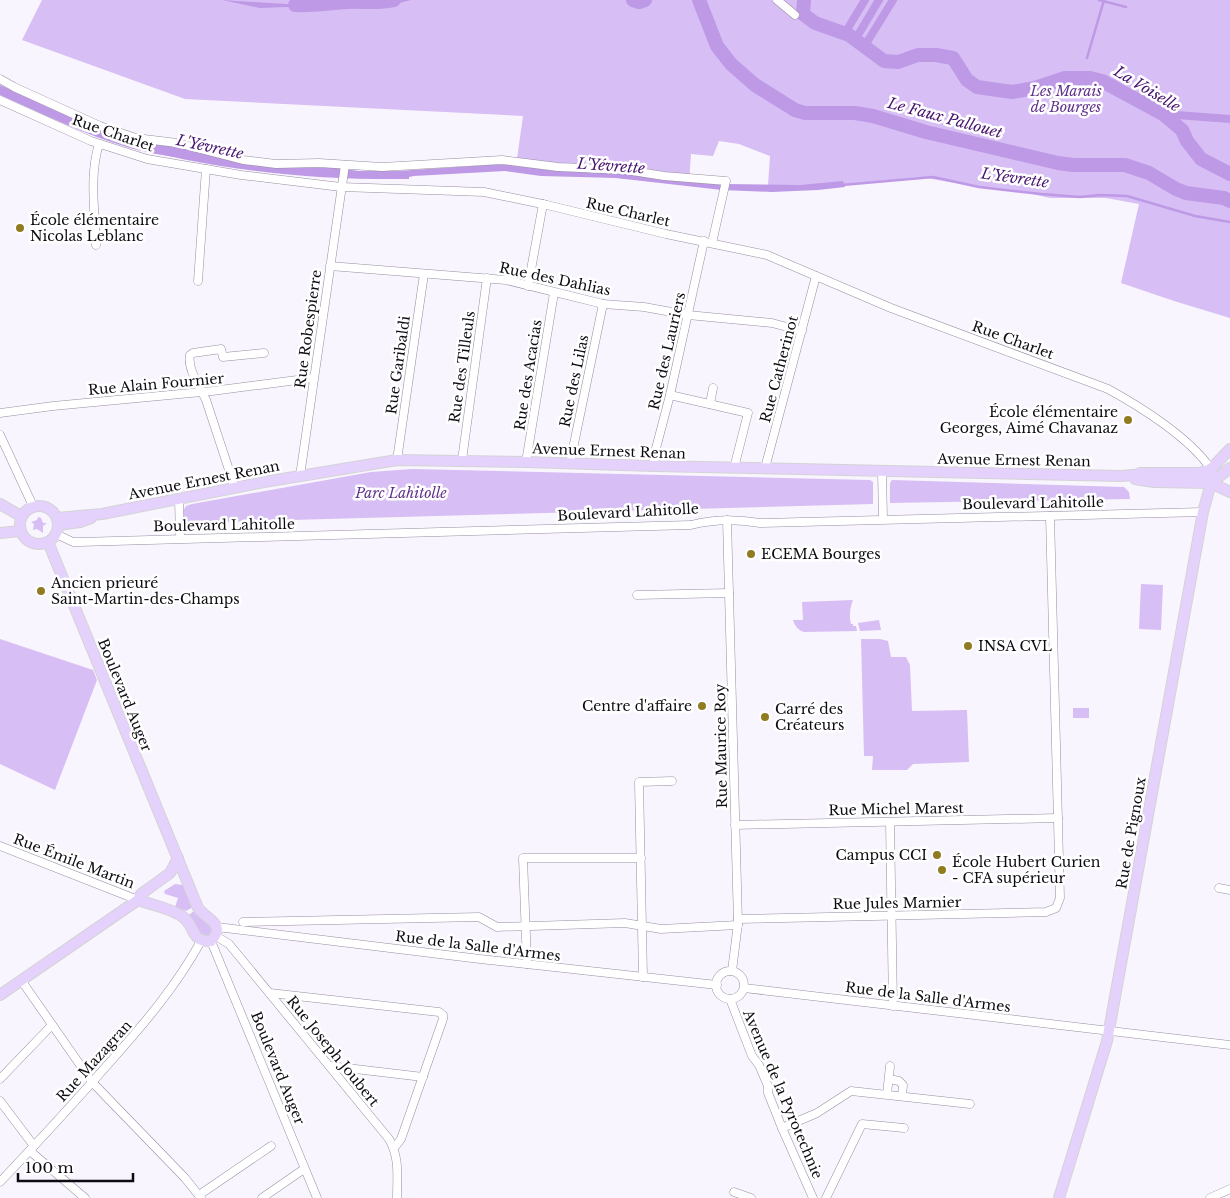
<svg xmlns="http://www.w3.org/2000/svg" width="1230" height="1198" font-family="'Libre Baskerville',serif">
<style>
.green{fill:#d7bef4}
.water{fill:#be99e6}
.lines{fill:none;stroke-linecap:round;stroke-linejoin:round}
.stream{stroke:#be99e6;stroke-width:2.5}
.canal{stroke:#be99e6;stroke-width:8}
.river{stroke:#be99e6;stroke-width:14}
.minor-casing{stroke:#978ea2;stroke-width:9}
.major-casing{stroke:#d4d3d4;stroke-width:12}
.minor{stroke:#fff;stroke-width:8}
.major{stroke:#e5d2fc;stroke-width:10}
.poi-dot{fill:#907b21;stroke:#fff;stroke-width:2}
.labels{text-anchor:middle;stroke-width:5;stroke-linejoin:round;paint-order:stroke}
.park-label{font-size:14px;font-style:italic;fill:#61328b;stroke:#fff}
.street-label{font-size:14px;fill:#0e0b12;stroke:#fff}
.poi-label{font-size:14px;fill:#0e0b12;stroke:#fff;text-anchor:start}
.water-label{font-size:15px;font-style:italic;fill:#46136d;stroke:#fff}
</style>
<rect width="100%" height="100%" fill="#f9f5fe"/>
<!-- green -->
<g class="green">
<polygon points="42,0 1230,0 1230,318 1174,301 1121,283 1139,204 1106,198 1050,198 1024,192 979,187 920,177 828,186 777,187 768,185 770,156 739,144 719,141 713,156 691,154 689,184 519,170 516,166 523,116 185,99 22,40"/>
<polygon points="412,469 870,480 873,482 873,504 182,523 182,513 186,506 192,504 371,472"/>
<polygon points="892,480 1124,487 1129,492 1130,499 890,503 890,483"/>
<polygon points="38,517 41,518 43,523 47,523 43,526 43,533 37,529 33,530 34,524 31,522 37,520"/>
<polygon points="1141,584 1163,585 1161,630 1139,629"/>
<path d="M853,600C850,608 849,615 851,624H853V626H856L857,631L804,632C798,630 795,626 793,620H803L802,602Z"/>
<polygon points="879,620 881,630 860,631 858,623"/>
<polygon points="0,639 93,670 97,680 55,790 0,764"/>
<polygon points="861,639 880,639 888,641 891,657 906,657 910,665 912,711 967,710 969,762 913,764 907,770 872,770 873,756 864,756"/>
<polygon points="1089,708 1089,718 1073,718 1073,708"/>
<polygon points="175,884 183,885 193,907 186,911 175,907 178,898 165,894 164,891"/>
<polygon points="195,910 210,922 213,931 207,938 197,931 189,915"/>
</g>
<!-- water -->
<g class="water">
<polygon points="222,0 318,6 349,2 385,3 396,0 411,0 384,7 334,6 319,9 286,7 260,8"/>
<path d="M0,85L99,130L129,140L180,147L276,167H330L359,171H398L501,164L543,169L585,170L727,184L800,185L843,181L845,187L818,190L772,192L722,190L616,178L541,176L505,171L414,176L409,177V179C333,180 257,174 182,159C165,155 147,153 130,148C85,135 43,114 0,95Z"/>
</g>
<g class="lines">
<!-- stream -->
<g class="stream">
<polyline points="1099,0 1126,7"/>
<polyline points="1087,58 1104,0"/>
<polyline points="842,185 933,177 979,187 1041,194 1080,197 1100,195 1127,196 1195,216 1230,222"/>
</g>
<!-- canal -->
<g class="canal">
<polyline points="845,33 865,0"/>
<polyline points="855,40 879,0"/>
<polyline points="864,47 893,0"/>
<polyline points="1163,114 1230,119"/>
</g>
<!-- river -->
<g class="river">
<polyline points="633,0 639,2 645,0"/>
<polyline points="699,0 717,46 731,64 755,85 795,110 805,113 855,113 873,116 926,132 1058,163 1073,165 1125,165 1149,173 1176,189 1186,193 1224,198 1230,201"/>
<polyline points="804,0 803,14 815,23 849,35 884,61 898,62 918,55 936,55 953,58 967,80 977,87 1012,92 1035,88 1065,78 1090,78 1102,81 1163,114 1182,130 1187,141 1201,159 1230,174"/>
<path d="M295,5C313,6 329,3 347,2C363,1 378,4 394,0"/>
</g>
<!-- minor casing -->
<g class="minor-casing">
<g id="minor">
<polyline points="777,0 795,15"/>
<polyline points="0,79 14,87 100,126 136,138 177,143 243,160 276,164 319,163 382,167 502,160 558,167 626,170 664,176 726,181 712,243"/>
<path d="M0,100L91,141L147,159L241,175L341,187L484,192L547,205L666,234L767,255L891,308L1108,389C1141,407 1190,438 1211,469"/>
<path d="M96,245C95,212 89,176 99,144"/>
<polyline points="330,266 506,280 603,304 644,307 688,315 772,323 802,331"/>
<polyline points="198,281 206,169"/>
<polyline points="528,286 543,204"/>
<polyline points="670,395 748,413 734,468"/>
<polyline points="710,404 713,388"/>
<polyline points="0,413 53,406 212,391 313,378"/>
<polyline points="0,435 33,506"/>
<polyline points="397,460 424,274"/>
<polyline points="462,460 487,278"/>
<polyline points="526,462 554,293"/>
<polyline points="570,463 603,304"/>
<polyline points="654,466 654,456 670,395 704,241"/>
<polyline points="765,468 816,276"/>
<polyline points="882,471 883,519"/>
<polyline points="300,476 345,165"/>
<path d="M235,488L206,400C200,387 187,369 190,355L193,353L221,349L223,357L264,353"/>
<polyline points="179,499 180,538"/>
<polyline points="727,520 738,923 732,971"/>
<path d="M56,534L73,542H79L691,525C714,519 737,519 760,523L1203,512"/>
<polyline points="637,595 729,593"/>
<polyline points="890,822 893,1006"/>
<polyline points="735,825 1058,818"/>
<polyline points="0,846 138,900"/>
<polyline points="1219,888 1230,890"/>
<polyline points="738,919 1046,912 1056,908 1060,898 1050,516"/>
<polyline points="243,922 479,917 497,927 625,923 661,929 738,925"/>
<polyline points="217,927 480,959 717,985"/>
<path d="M216,936L229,944L389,1139C400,1158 397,1177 397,1198"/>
<polyline points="211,941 317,1198"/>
<polyline points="527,964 523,858 641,858"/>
<circle cx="730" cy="985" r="14"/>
<polyline points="643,977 639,782 672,781"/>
<polyline points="21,980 92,1082 185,1178 201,1198"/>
<polyline points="744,988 1230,1045"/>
<polyline points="270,993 439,1012 443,1015 443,1019 401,1139 394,1148"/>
<polyline points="730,999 752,1056 759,1065 768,1086 768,1093 782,1128 813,1198"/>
<polyline points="330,1066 423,1077"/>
<polyline points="0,1079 52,1025"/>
<polyline points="889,1079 899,1081 903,1085 902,1096"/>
<polyline points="887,1094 890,1066"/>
<polyline points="0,1101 34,1146"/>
<polyline points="782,1128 817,1113 851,1091 970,1104"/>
<polyline points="30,1151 85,1198"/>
<path d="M0,1182C37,1143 74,1103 110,1062C144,1024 177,985 201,941"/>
<polyline points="734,1192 751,1198"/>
<polyline points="199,1195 271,1146"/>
<polyline points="262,1198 304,1169"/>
<polyline points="826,1198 862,1124 904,1128"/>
<polyline points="1210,1198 1230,1189"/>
</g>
</g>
<!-- major casing -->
<g class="major-casing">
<g id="major">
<polyline points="1140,473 1200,473 1211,469 1230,449"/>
<polyline points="1135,479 1154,482 1211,483"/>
<polyline points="1207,479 1211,483 1230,492"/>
<polyline points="1211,483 1230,468"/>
<polyline points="0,504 21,516"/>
<circle cx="39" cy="525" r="19"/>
<polyline points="57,518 102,514 264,482 397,460 526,462 654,466 1121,476 1145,474"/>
<polyline points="58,525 80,522 91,518"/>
<polyline points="0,533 20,531"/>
<path d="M48,542L198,908C207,920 227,924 211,941C190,942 196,927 183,917C171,908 152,905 138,900"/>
<polyline points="0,995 138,900 141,894 170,873 178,858"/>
<polyline points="1059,1198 1107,1041 1203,512 1211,483 1211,469"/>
</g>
</g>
<!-- minor -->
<use href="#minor" class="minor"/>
<!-- major -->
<use href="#major" class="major"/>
</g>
<!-- markers -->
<g class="poi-dot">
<circle cx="20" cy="228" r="5"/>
<circle cx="1128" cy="420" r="5"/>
<circle cx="751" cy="554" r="5"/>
<circle cx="41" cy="591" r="5"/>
<circle cx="968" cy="646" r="5"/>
<circle cx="702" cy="706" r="5"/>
<circle cx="765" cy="717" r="5"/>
<circle cx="937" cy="855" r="5"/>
<circle cx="942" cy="870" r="5"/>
</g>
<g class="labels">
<!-- park labels -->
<g class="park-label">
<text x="1066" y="96">Les Marais<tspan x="1066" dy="16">de Bourges</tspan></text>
<text x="401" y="498">Parc Lahitolle</text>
</g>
<!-- street labels -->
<g class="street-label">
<text transform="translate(113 133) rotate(19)" y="5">Rue Charlet</text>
<text transform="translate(628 212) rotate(13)" y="5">Rue Charlet</text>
<text transform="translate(555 279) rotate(12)" y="5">Rue des Dahlias</text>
<text transform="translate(308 329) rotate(-82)" y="5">Rue Robespierre</text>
<text transform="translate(1013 340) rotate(20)" y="5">Rue Charlet</text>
<text transform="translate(667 351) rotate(-77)" y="5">Rue des Lauriers</text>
<text transform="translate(398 365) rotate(-82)" y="5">Rue Garibaldi</text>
<text transform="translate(462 367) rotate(-82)" y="5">Rue des Tilleuls</text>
<text transform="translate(779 369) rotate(-75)" y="5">Rue Catherinot</text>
<text transform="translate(528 375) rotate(-81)" y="5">Rue des Acacias</text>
<text transform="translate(574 381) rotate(-78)" y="5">Rue des Lilas</text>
<text transform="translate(156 384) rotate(-5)" y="5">Rue Alain Fournier</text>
<text transform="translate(609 451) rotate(2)" y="5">Avenue Ernest Renan</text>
<text transform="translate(1014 460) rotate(1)" y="5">Avenue Ernest Renan</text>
<text transform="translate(204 480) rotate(-11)" y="5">Avenue Ernest Renan</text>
<text transform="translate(1033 503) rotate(-1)" y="5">Boulevard Lahitolle</text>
<text transform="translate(628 512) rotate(-3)" y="5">Boulevard Lahitolle</text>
<text transform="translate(224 525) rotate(-1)" y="5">Boulevard Lahitolle</text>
<text transform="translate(125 695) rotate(68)" y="5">Boulevard Auger</text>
<text transform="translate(721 746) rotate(-91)" y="5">Rue Maurice Roy</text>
<text transform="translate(896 809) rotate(-1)" y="5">Rue Michel Marest</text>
<text transform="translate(1131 833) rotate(-80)" y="5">Rue de Pignoux</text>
<text transform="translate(74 861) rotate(21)" y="5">Rue Émile Martin</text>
<text transform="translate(897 903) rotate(-1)" y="5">Rue Jules Marnier</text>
<text transform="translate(478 946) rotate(7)" y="5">Rue de la Salle d'Armes</text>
<text transform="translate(928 997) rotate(7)" y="5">Rue de la Salle d'Armes</text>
<text transform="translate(333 1051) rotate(51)" y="5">Rue Joseph Joubert</text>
<text transform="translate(94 1061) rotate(-48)" y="5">Rue Mazagran</text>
<text transform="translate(278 1068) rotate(68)" y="5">Boulevard Auger</text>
<text transform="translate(783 1094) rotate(67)" y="5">Avenue de la Pyrotechnie</text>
</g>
<!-- poi labels -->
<g class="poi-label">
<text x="30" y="225">École élémentaire<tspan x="30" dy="16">Nicolas Leblanc</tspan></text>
<text x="1118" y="417" text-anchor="end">École élémentaire<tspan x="1118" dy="16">Georges, Aimé Chavanaz</tspan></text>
<text x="761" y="559">ECEMA Bourges</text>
<text x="51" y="588">Ancien prieuré<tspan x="51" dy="16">Saint-Martin-des-Champs</tspan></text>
<text x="978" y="651">INSA CVL</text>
<text x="692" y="711" text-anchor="end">Centre d'affaire</text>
<text x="775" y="714">Carré des<tspan x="775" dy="16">Créateurs</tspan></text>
<text x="927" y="860" text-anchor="end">Campus CCI</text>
<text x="952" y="867">École Hubert Curien<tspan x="952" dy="16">- CFA supérieur</tspan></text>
</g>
<!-- water labels -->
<g class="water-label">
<text transform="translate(1147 89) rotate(31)" y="5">La Voiselle</text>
<text transform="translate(945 118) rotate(15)" y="5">Le Faux Pallouet</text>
<text transform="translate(210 147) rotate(12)" y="5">L'Yévrette</text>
<text transform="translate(611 166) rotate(4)" y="5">L'Yévrette</text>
<text transform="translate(1015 178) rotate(8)" y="5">L'Yévrette</text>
</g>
</g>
<!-- scale -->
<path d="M18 1173v8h115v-8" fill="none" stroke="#0e0b12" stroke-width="2.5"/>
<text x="25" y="1173" font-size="15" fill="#0e0b12" stroke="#ffffff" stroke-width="4" paint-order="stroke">100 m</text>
</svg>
